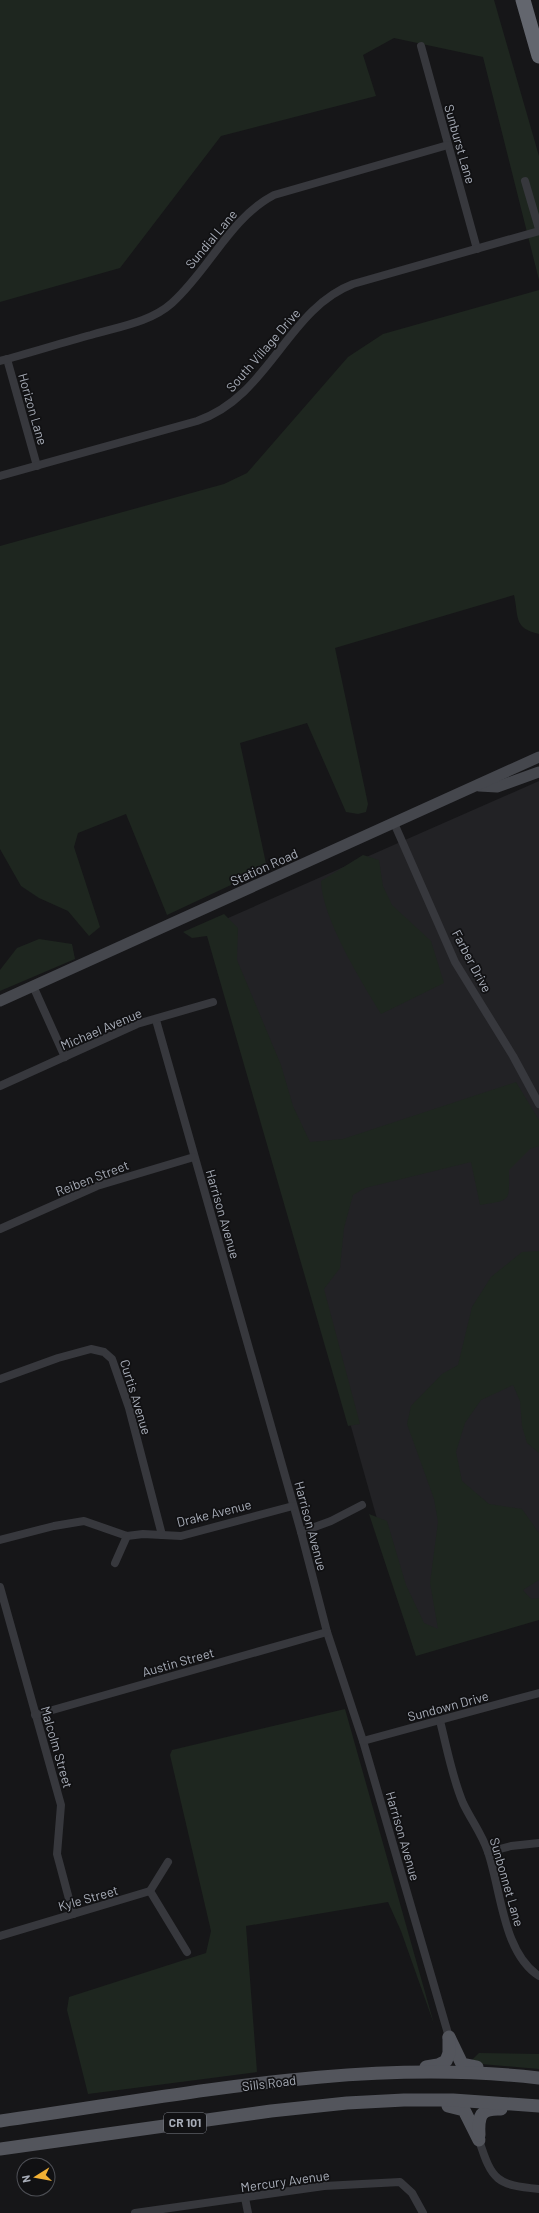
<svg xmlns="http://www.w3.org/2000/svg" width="539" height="2213" font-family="Barlow,sans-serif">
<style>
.built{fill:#222225}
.green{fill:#1e261f}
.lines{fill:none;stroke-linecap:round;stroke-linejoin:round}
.minor{stroke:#37383d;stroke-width:8}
.secondary{stroke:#45474d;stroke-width:11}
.primary{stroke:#53555c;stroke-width:13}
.motorway{stroke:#63666e;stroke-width:15}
.labels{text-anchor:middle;stroke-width:3.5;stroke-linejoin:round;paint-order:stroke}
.shield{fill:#111113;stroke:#7b7e86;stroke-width:1}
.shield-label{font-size:12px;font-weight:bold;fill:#a8adb8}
.street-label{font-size:13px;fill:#a8adb8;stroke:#111113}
</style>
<rect width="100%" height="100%" fill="#161618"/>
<!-- built -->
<polygon class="built" points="539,781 539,1611 414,1650 210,926"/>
<!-- green -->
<g class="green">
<polygon points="0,0 494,0 539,156 539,280 483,57 394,38 363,55 376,96 221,136 120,268 0,302"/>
<path d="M539,290V634C513,628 519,617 514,595L335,648L368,804L366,812L358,814L346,812L307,723L240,743L267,868L167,915L126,814L78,833L74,847L100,927L89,936L68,911L39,898L21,886L0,849V546L224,484L247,473L348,357L383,334Z"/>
<path d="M363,855L379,860L383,886L392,905L431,941L444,983L381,1014C361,981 322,918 321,881Z"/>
<path d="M224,914L238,928L237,960L281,1065L293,1106L310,1142L343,1139L516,1082L539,1120V1146L530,1149L509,1170C509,1202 512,1200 480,1205L471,1162L365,1188L353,1195L344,1228L340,1268L324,1289L360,1424L348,1426L207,936L192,938L183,932Z"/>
<polygon points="39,939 72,944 75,959 0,991 0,970 17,948"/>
<polygon points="539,1251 539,1453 527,1443 522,1426 520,1401 513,1385 481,1400 465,1423 456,1452 462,1481 489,1504 522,1509 539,1533 539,1580 523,1590 531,1599 539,1598 539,1620 416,1656 369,1514 387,1521 406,1585 424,1623 438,1629 430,1583 438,1522 434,1499 407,1424 411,1406 442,1374 458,1365 472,1307 491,1277 522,1252"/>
<polygon points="345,1709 434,2024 401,1931 388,1902 246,1926 257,2072 88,2094 67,2010 69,1997 206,1953 211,1931 170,1755 172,1750"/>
<polygon points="479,2053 539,2054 539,2069 469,2063"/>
</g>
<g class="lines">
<!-- minor -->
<g class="minor">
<polyline points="421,46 477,249"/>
<polyline points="525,181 539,229"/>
<polyline points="7,359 37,466"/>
<path d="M0,361C30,353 61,343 91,335C118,327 151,322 172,303C209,270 230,218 274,195L448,145"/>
<path d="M0,476L197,421C269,397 287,309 353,284L539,231"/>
<polyline points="394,823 455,962 513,1056 539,1104"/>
<polyline points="33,986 65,1057"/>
<polyline points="156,1020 301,1532 327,1632 363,1741 449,2037"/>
<polyline points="0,1086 137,1024 213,1002"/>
<polyline points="0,1229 97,1186 194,1157"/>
<polyline points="0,1379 58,1358 91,1349 104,1352 112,1359 129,1408 162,1535"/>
<polyline points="301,1532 331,1521 362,1505"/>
<polyline points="0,1540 54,1526 84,1521 127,1536 143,1534 181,1536 293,1506"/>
<polyline points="115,1563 127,1536"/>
<polyline points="0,1587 61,1805 57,1854 73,1914"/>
<polyline points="35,1715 327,1632"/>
<path d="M440,1721C447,1748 452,1777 463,1803C471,1820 482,1834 488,1852C501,1890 503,1953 539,1976"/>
<polyline points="363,1741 539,1693"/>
<polyline points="488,1852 511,1846 539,1843"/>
<polyline points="150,1891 187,1952"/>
<polyline points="0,1936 150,1891 168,1862"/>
<path d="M479,2140C492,2181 497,2185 539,2189"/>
<polyline points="245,2198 248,2213"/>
<polyline points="135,2213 324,2186 400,2182 412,2193 423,2213"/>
</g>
<!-- secondary -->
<g class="secondary">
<polyline points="479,786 497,787 539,772"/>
<polyline points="0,1001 539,757"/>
</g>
<!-- primary -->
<g class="primary">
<polyline points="449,2037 462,2064 477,2067"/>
<polyline points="426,2067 438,2065 446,2061 449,2053 449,2038"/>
<polyline points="448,2106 464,2110 479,2140"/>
<path d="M0,2121C178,2096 359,2057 539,2078"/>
<path d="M479,2135C478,2116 480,2108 501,2109"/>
<polyline points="0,2149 271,2111 347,2103 404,2100 453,2100 539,2106"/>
</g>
<!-- motorway -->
<polyline class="motorway" points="523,0 539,56"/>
</g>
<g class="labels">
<!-- shield labels -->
<rect class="shield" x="164" y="2113" width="42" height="20" rx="3"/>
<g class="shield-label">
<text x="185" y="2127">CR 101</text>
</g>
<!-- street labels -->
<g class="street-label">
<text transform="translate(460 144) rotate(74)" y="5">Sunburst Lane</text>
<text transform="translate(211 239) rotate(-50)" y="5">Sundial Lane</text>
<text transform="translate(263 350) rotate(-49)" y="5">South Village Drive</text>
<text transform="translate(33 409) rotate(74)" y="5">Horizon Lane</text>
<text transform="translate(264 867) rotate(-24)" y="5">Station Road</text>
<text transform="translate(472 961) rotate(62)" y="5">Farber Drive</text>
<text transform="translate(101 1029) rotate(-23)" y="5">Michael Avenue</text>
<text transform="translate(92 1178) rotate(-21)" y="5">Reiben Street</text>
<text transform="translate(223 1214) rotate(74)" y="5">Harrison Avenue</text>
<text transform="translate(136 1397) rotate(73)" y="5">Curtis Avenue</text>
<text transform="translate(214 1513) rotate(-14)" y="5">Drake Avenue</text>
<text transform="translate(311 1526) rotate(75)" y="5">Harrison Avenue</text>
<text transform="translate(178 1662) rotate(-16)" y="5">Austin Street</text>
<text transform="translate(448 1706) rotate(-15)" y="5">Sundown Drive</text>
<text transform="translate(57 1747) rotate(74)" y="5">Malcolm Street</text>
<text transform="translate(403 1836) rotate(74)" y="5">Harrison Avenue</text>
<text transform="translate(507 1882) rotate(74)" y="5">Sunbonnet Lane</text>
<text transform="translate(88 1898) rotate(-16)" y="5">Kyle Street</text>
<text transform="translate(269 2083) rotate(-7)" y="5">Sills Road</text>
<text transform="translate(285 2181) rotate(-8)" y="5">Mercury Avenue</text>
</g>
</g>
<!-- north arrow -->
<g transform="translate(36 2177) rotate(259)"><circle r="19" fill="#111113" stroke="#4d4f55"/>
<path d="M0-3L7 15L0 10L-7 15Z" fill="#f2b134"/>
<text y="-6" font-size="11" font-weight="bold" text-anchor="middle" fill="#a8adb8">N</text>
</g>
</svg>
